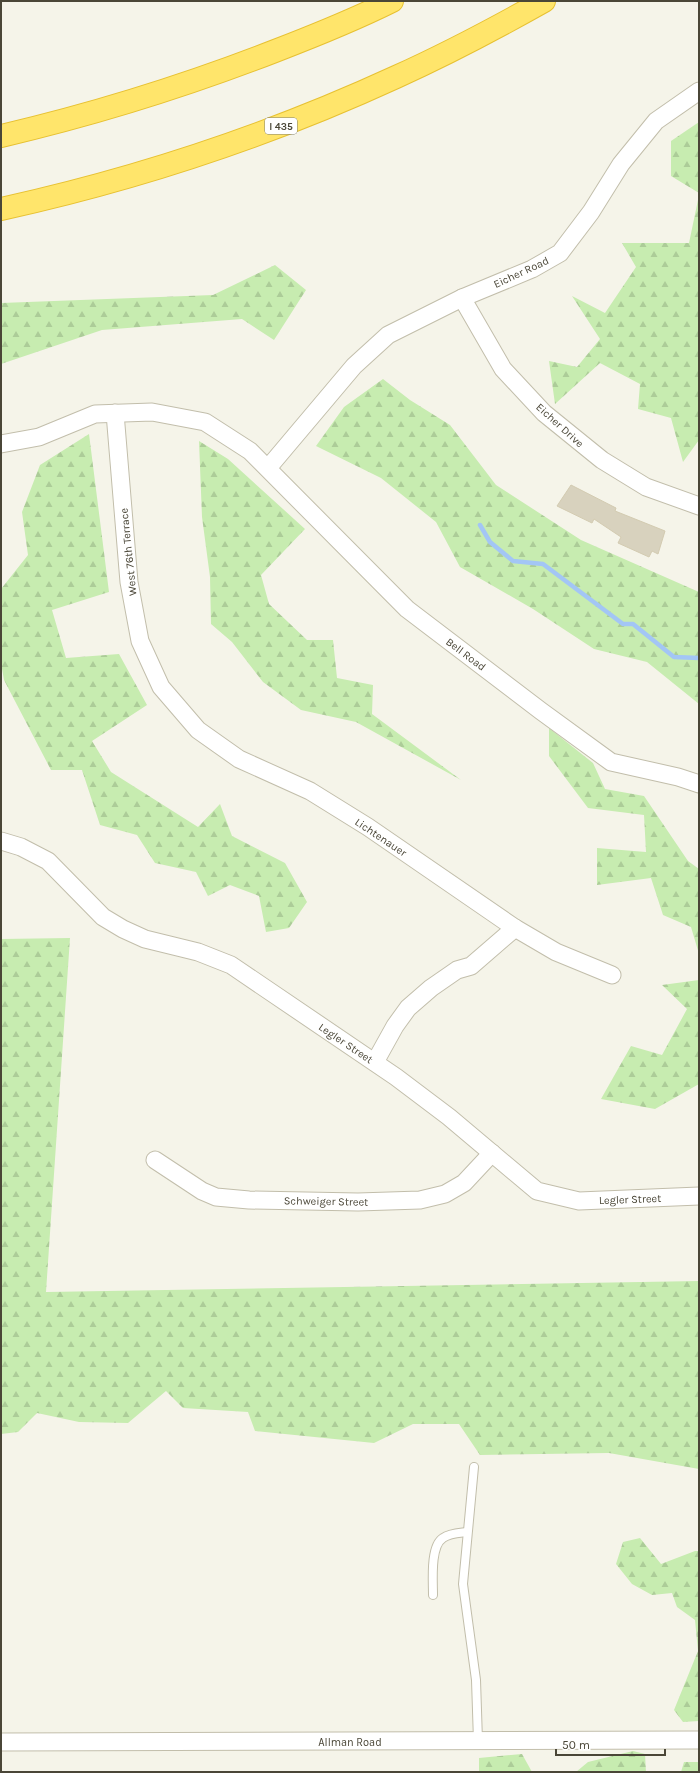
<svg xmlns="http://www.w3.org/2000/svg" width="700" height="1773" font-family="Karla,sans-serif">
<style>
.forest{fill:url(#forest-firs)}
.lines{fill:none;stroke-linecap:round;stroke-linejoin:round}
.stream{stroke:#a3c6f5;stroke-width:4.5}
.building{fill:#d8d2be;stroke:#d3cbb1}
.service-casing{stroke:#c2beab;stroke-width:10}
.minor-casing{stroke:#c2beab;stroke-width:19}
.motorway-casing{stroke:#e7c132;stroke-width:24}
.service{stroke:#fff;stroke-width:8}
.minor{stroke:#fff;stroke-width:17}
.motorway{stroke:#ffe56b;stroke-width:22}
.labels{text-anchor:middle;stroke-width:3;stroke-linejoin:round;paint-order:stroke}
.shield{fill:#fff;stroke:#807e73;stroke-width:1}
.shield-label{font-size:10px;font-weight:bold;fill:#4a4637}
.street-label{font-size:11px;fill:#4a4637;stroke:#fff}
</style>
<defs>
<pattern id="forest-firs" width="22" height="20" patternUnits="userSpaceOnUse"><rect width="22" height="20" fill="#c7ecb0"/><path d="M5 1l3.5 6h-7zM16 11l3.5 6h-7z" fill="#accc98"/></pattern>
</defs>
<rect width="100%" height="100%" fill="#f5f4e9"/>
<!-- forest -->
<g class="forest">
<polygon points="699,122 699,193 671,176 671,141"/>
<polygon points="699,195 699,440 683,462 671,418 638,409 640,384 600,363 555,404 549,361 577,367 600,339 572,296 605,313 636,267 622,243 689,243"/>
<polygon points="275,265 306,290 274,340 242,319 102,330 1,364 1,303 213,295"/>
<polygon points="383,379 410,400 450,425 496,485 581,540 699,592 699,704 647,662 594,649 533,609 460,567 436,522 381,478 316,446 344,407"/>
<polygon points="89,434 109,592 52,610 66,658 119,654 147,705 92,741 111,772 198,827 220,804 232,836 285,863 307,902 289,928 266,932 259,896 230,885 208,896 196,872 155,863 137,835 100,825 82,770 51,770 4,680 1,663 1,589 28,555 22,512 40,465"/>
<polygon points="199,441 228,459 305,529 261,575 269,604 307,640 333,640 337,678 373,685 372,714 461,780 356,722 301,710 263,682 232,642 211,624 210,577 202,517"/>
<polygon points="549,728 593,763 605,789 644,796 688,861 699,869 699,954 691,927 663,915 651,878 597,885 597,848 646,852 644,815 588,808 549,756"/>
<polygon points="70,938 46,1292 699,1281 699,1469 609,1453 480,1455 459,1424 413,1424 374,1443 255,1431 248,1412 183,1408 166,1391 128,1423 79,1422 37,1413 18,1432 1,1434 1,939"/>
<polygon points="699,980 699,1084 655,1109 601,1099 631,1046 662,1055 687,1009 662,985"/>
<polygon points="640,1538 661,1564 695,1551 699,1551 699,1721 683,1722 674,1710 698,1651 695,1620 677,1607 672,1593 652,1595 632,1584 616,1564 623,1542"/>
<polygon points="633,1751 645,1754 646,1772 576,1772 588,1762"/>
<polygon points="522,1754 532,1772 479,1772 479,1758"/>
<polygon points="684,1762 699,1762 699,1772 681,1772"/>
</g>
<g class="lines">
<!-- stream -->
<polyline class="stream" points="480,525 490,542 513,561 543,564 623,624 633,624 674,657 699,658"/>
</g>
<!-- building -->
<polygon class="building" points="571,485 616,508 615,511 665,531 658,554 652,551 649,557 618,543 621,537 594,519 592,523 557,506"/>
<g class="lines">
<!-- service casing -->
<g class="service-casing">
<g id="service">
<polyline points="474,1467 463,1584 476,1680 478,1741"/>
<path d="M433,1595C433,1581 430,1546 443,1538C450,1533 460,1533 467,1532"/>
</g>
</g>
<!-- minor casing -->
<g class="minor-casing">
<g id="minor">
<polyline points="462,298 503,369 544,413 602,460 646,487 699,506"/>
<polyline points="115,413 129,582 140,641 161,687 198,730 239,759 310,791 368,827 515,928 556,952 612,975"/>
<polyline points="1,444 39,437 95,414 152,412 205,422 250,451 407,609 541,711 611,762 678,777 699,784"/>
<polyline points="268,468 354,366 388,335 462,298 532,269 560,253 591,212 621,164 656,121 699,91"/>
<polyline points="1,841 21,847 48,861 103,917 123,929 145,939 198,952 231,965 396,1077 449,1117 537,1191 579,1201 699,1196"/>
<polyline points="375,1062 395,1026 408,1008 431,988 457,970 471,966 515,928"/>
<polyline points="155,1160 202,1191 216,1197 249,1200 358,1202 420,1200 445,1194 464,1183 492,1153"/>
<polyline points="1,1742 699,1740"/>
</g>
</g>
<!-- motorway casing -->
<g class="motorway-casing">
<g id="motorway">
<path d="M1,136C95,114 185,86 275,51C314,36 354,20 392,1"/>
<path d="M1,209C137,179 270,135 396,77C447,54 496,28 544,1"/>
</g>
</g>
<!-- service -->
<use href="#service" class="service"/>
<!-- minor -->
<use href="#minor" class="minor"/>
<!-- motorway -->
<use href="#motorway" class="motorway"/>
</g>
<g class="labels">
<!-- shield labels -->
<rect class="shield" x="265" y="118" width="32" height="16" rx="3"/>
<g class="shield-label">
<text x="281" y="130">I 435</text>
</g>
<!-- street labels -->
<g class="street-label">
<text transform="translate(521 272) rotate(-25)" y="4">Eicher Road</text>
<text transform="translate(560 425) rotate(42)" y="4">Eicher Drive</text>
<text transform="translate(128 552) rotate(-96)" y="4">West 76th Terrace</text>
<text transform="translate(466 654) rotate(37)" y="4">Bell Road</text>
<text transform="translate(381 837) rotate(34)" y="4">Lichtenauer</text>
<text transform="translate(346 1043) rotate(34)" y="4">Legler Street</text>
<text transform="translate(630 1199) rotate(-2)" y="4">Legler Street</text>
<text transform="translate(326 1201) rotate(1)" y="4">Schweiger Street</text>
<text x="350" y="1746">Allman Road</text>
</g>
</g>
<!-- border -->
<rect width="700" height="1773" fill="none" stroke="#4a4637" stroke-width="4"/>
<!-- scale -->
<path d="M556 1749v6h109v-6" fill="none" stroke="#4a4637" stroke-width="2"/>
<text x="562" y="1749" font-size="12" fill="#4a4637" stroke="#ffffff" stroke-width="3" paint-order="stroke">50 m</text>
</svg>
